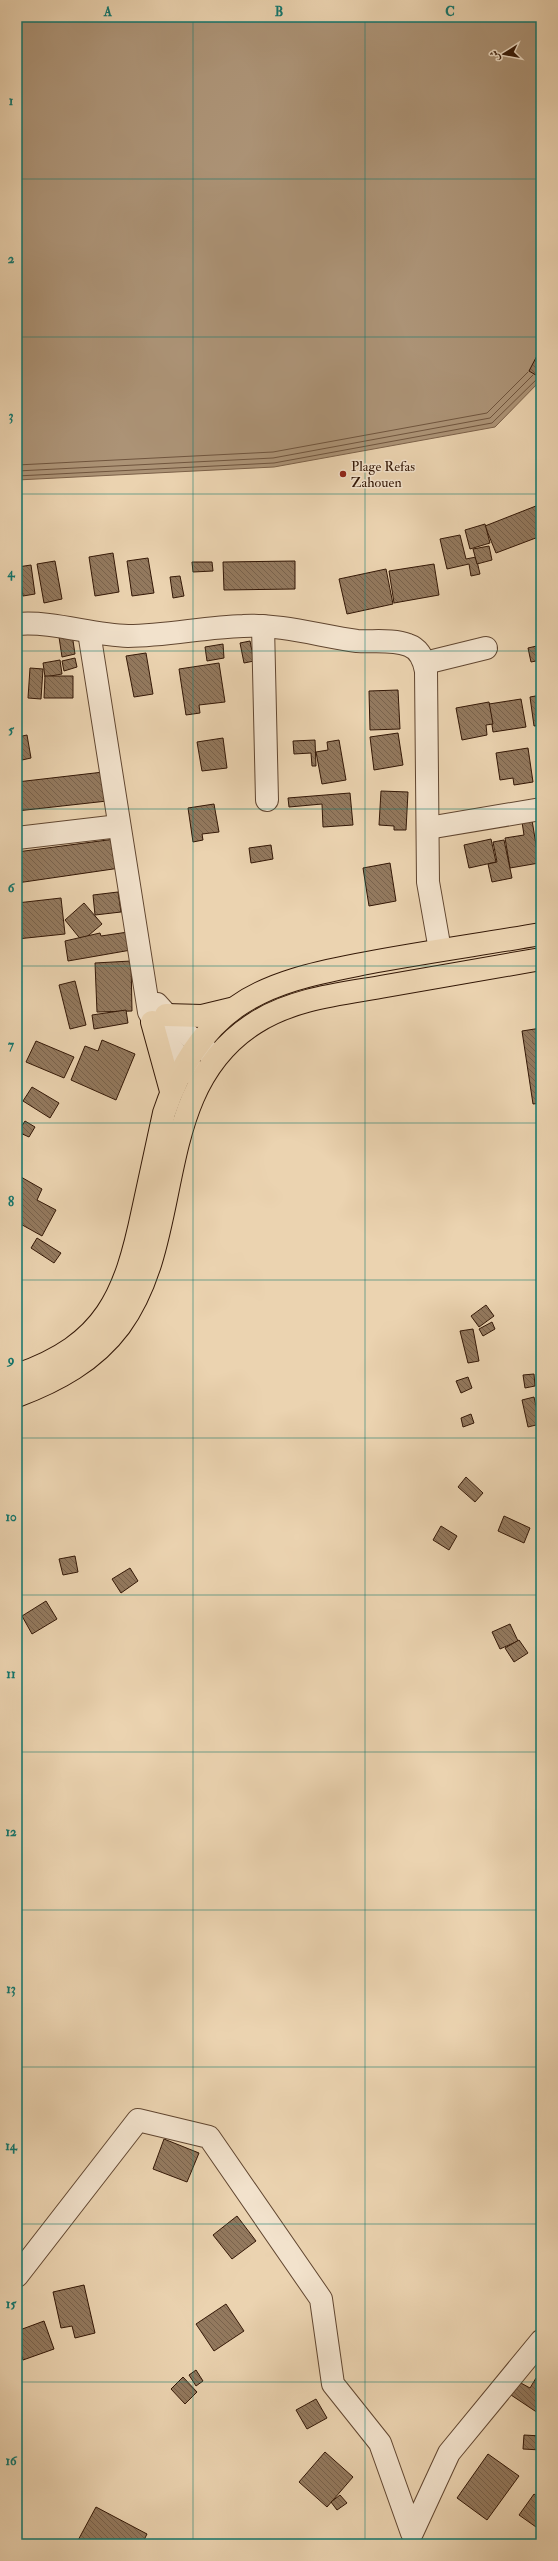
<svg xmlns="http://www.w3.org/2000/svg" width="558" height="2561" font-family="'IM FELL Double Pica',Amiri,serif">
<style>
.water{fill:#ac9376;stroke:#7c6149}
.lines{fill:none;stroke-linecap:round;stroke-linejoin:round}
.shore{stroke:#70553e;stroke-width:1}
.building{fill:url(#building-back-hatch);stroke:#331706}
.minor-casing{stroke:#614630;stroke-width:24}
.major-casing{stroke:#331706;stroke-width:24}
.minor{stroke:#f2e2cc;stroke-width:22}
.major{stroke:#ebd3b0;stroke-width:22}
.grid{fill:none;stroke:#0f766e;stroke-width:1;stroke-opacity:0.55}
.poi-dot{fill:#8f2418;stroke:#f2e2cc;stroke-width:1.5}
.labels{text-anchor:middle;stroke-width:3;stroke-linejoin:round;paint-order:stroke}
.poi-label{font-size:14px;fill:#331706;stroke:#f2e2cc;text-anchor:start}
.neatline{fill:none;stroke:#0f766e;stroke-width:1.5}
.grid-label{font-size:13px;text-anchor:middle;font-weight:bold;fill:#0f766e}
</style>
<defs>
<pattern id="building-back-hatch" width="6" height="6" patternUnits="userSpaceOnUse"><rect width="6" height="6" fill="#93795e"/><path d="M-1 5l2 2M0 0l6 6M5-1l2 2" fill="none" stroke="#79624c"/></pattern>
</defs>
<rect width="100%" height="100%" fill="#ebd3b0"/>
<filter id="stains"><feTurbulence type="fractalNoise" baseFrequency=".005" numOctaves="4"/><feColorMatrix values="0 0 0 0 .2 0 0 0 0 .09 0 0 0 0 .02 0 0 0 .5 -.17"/></filter>
<radialGradient id="worn" r=".72"><stop offset=".6" stop-color="#630" stop-opacity="0"/><stop offset="1" stop-color="#630" stop-opacity=".3"/></radialGradient>
<!-- water -->
<polygon class="water" points="17,17 541,17 541,380 495,427 274,467 17,480"/>
<g class="lines">
<!-- shore -->
<g class="shore">
<polyline points="17,465 273,452 487,413 528,372"/>
<polyline points="17,471 273,458 490,418 533,375"/>
<polyline points="17,476 274,463 492,423 538,378"/>
</g>
</g>
<!-- building -->
<g class="building">
<polygon points="541,348 541,378 529,371"/>
<polygon points="541,504 541,536 496,553 485,526"/>
<polygon points="485,524 490,543 470,549 465,530"/>
<polygon points="460,535 466,559 476,557 480,574 471,576 469,564 447,569 440,539"/>
<polygon points="489,546 492,560 477,564 473,549"/>
<polygon points="113,553 119,592 95,596 89,557"/>
<polygon points="148,558 154,593 132,596 127,561"/>
<polygon points="55,561 62,599 44,603 37,564"/>
<polygon points="295,561 295,589 224,590 223,562"/>
<polygon points="192,562 212,562 213,571 193,572"/>
<polygon points="434,564 439,595 394,603 389,571"/>
<polygon points="31,565 35,594 23,596 18,567"/>
<polygon points="386,569 393,604 347,614 339,579"/>
<polygon points="180,576 184,596 173,598 170,577"/>
<polygon points="72,634 75,654 62,657 59,637"/>
<polygon points="250,641 254,661 244,663 240,643"/>
<polygon points="223,644 224,658 207,661 205,647"/>
<polygon points="541,645 541,660 531,662 528,648"/>
<polygon points="146,653 153,694 134,697 126,656"/>
<polygon points="75,658 77,667 64,671 62,661"/>
<polygon points="60,660 62,674 45,677 43,663"/>
<polygon points="219,663 225,702 199,705 200,713 186,715 179,669"/>
<polygon points="30,668 43,669 41,699 28,698"/>
<polygon points="45,676 73,676 73,698 44,698"/>
<polygon points="398,690 400,729 370,730 369,691"/>
<polygon points="541,695 541,725 534,726 530,697"/>
<polygon points="521,699 526,727 493,732 489,704"/>
<polygon points="489,702 493,724 486,725 487,735 462,740 456,708"/>
<polygon points="398,733 403,765 374,770 370,737"/>
<polygon points="27,735 31,758 22,760 18,737"/>
<polygon points="223,738 227,768 202,771 197,742"/>
<polygon points="315,740 316,766 312,766 311,753 294,754 293,741"/>
<polygon points="339,740 346,780 322,784 316,752 328,750 327,742"/>
<polygon points="528,748 533,782 514,785 513,778 500,780 496,753"/>
<polygon points="112,771 116,800 17,811 17,782"/>
<polygon points="381,791 408,792 406,830 394,830 394,826 379,825"/>
<polygon points="350,793 353,825 323,827 322,804 289,807 288,798"/>
<polygon points="214,804 219,832 202,834 203,840 193,842 188,808"/>
<polygon points="532,820 539,863 510,868 505,838 524,835 522,822"/>
<polygon points="115,839 120,868 17,883 17,852"/>
<polygon points="491,839 496,862 469,868 464,845"/>
<polygon points="504,840 512,878 492,882 488,864 497,862 493,842"/>
<polygon points="271,845 273,859 251,863 249,848"/>
<polygon points="390,863 396,901 369,906 363,868"/>
<polygon points="118,892 121,912 95,915 93,895"/>
<polygon points="61,898 65,934 17,939 17,903"/>
<polygon points="84,903 102,924 82,941 65,920"/>
<polygon points="128,932 131,950 68,961 65,941 100,933 101,936"/>
<polygon points="131,961 132,1011 97,1012 95,963"/>
<polygon points="75,981 86,1025 70,1029 59,985"/>
<polygon points="126,1010 128,1023 94,1029 92,1015"/>
<polygon points="541,1028 541,1103 533,1104 522,1031"/>
<polygon points="102,1040 135,1054 116,1100 71,1080 85,1046 98,1051"/>
<polygon points="36,1041 74,1057 64,1078 26,1062"/>
<polygon points="32,1087 59,1103 50,1118 23,1101"/>
<polygon points="25,1121 35,1127 29,1137 18,1132"/>
<polygon points="541,1146 541,1163 537,1147"/>
<polygon points="21,1177 42,1189 37,1200 56,1210 42,1236 17,1222 17,1184"/>
<polygon points="37,1238 61,1253 54,1263 31,1248"/>
<polygon points="486,1305 494,1316 479,1327 471,1316"/>
<polygon points="492,1322 495,1329 483,1336 479,1329"/>
<polygon points="473,1329 479,1361 468,1363 460,1331"/>
<polygon points="534,1374 535,1386 525,1388 523,1375"/>
<polygon points="468,1377 472,1388 461,1393 456,1381"/>
<polygon points="534,1397 540,1424 528,1427 522,1400"/>
<polygon points="471,1414 474,1423 463,1427 461,1418"/>
<polygon points="466,1477 483,1493 475,1502 458,1487"/>
<polygon points="504,1516 530,1528 524,1543 498,1531"/>
<polygon points="441,1526 457,1536 449,1550 433,1540"/>
<polygon points="75,1556 78,1572 63,1575 59,1559"/>
<polygon points="130,1568 138,1581 121,1593 112,1579"/>
<polygon points="46,1601 57,1619 32,1634 22,1616"/>
<polygon points="510,1624 518,1641 500,1649 492,1632"/>
<polygon points="519,1640 528,1653 514,1662 505,1648"/>
<polygon points="164,2139 199,2153 187,2182 153,2169"/>
<polygon points="237,2216 256,2241 232,2259 213,2235"/>
<polygon points="84,2285 95,2333 75,2338 72,2326 61,2328 53,2292"/>
<polygon points="226,2304 244,2331 214,2351 196,2324"/>
<polygon points="44,2321 54,2349 23,2360 17,2341 17,2331"/>
<polygon points="196,2370 203,2381 196,2386 189,2375"/>
<polygon points="183,2377 197,2392 185,2404 171,2389"/>
<polygon points="536,2378 541,2382 541,2415 511,2395 519,2382 530,2388"/>
<polygon points="316,2399 327,2418 307,2429 296,2410"/>
<polygon points="524,2435 541,2436 541,2450 523,2449"/>
<polygon points="325,2452 353,2477 327,2507 299,2482"/>
<polygon points="488,2454 519,2476 487,2520 457,2498"/>
<polygon points="534,2494 541,2499 541,2520 536,2527 519,2515"/>
<polygon points="340,2495 347,2503 337,2510 331,2502"/>
<polygon points="96,2507 147,2534 142,2544 76,2544"/>
</g>
<g class="lines">
<!-- minor casing -->
<g class="minor-casing">
<g id="minor">
<path d="M17,624C55,621 90,635 128,636C166,636 205,627 243,626C281,624 320,636 357,641C373,642 393,639 408,645C420,649 424,660 426,671L428,882L440,950"/>
<polyline points="263,626 267,800"/>
<polyline points="89,632 149,1012 164,1041 198,1076"/>
<polyline points="425,663 486,648"/>
<polyline points="428,828 541,809"/>
<polyline points="17,838 119,826"/>
<polyline points="157,1004 175,1024 212,1055"/>
<polyline points="17,2276 138,2120 209,2137 321,2299 333,2384 380,2443 412,2533 449,2453 541,2341"/>
</g>
</g>
<!-- major casing -->
<g class="major-casing">
<g id="major">
<polyline points="166,1015 202,1016 231,1009"/>
<polyline points="152,1022 171,1091"/>
<path d="M17,1375C106,1344 125,1296 143,1210C150,1178 157,1145 164,1113C178,1071 199,1033 236,1007C274,980 322,972 367,963C425,952 483,944 541,934"/>
<path d="M17,1396C57,1381 94,1361 120,1326C187,1234 149,1090 255,1023C294,998 342,994 386,986C438,977 489,968 541,959"/>
</g>
</g>
<!-- minor -->
<use href="#minor" class="minor"/>
<!-- major -->
<use href="#major" class="major"/>
</g>
<!-- grid -->
<path class="grid" d="M193,17V2544M365,17V2544M17,179H541M17,337H541M17,494H541M17,651H541M17,809H541M17,966H541M17,1123H541M17,1280H541M17,1438H541M17,1595H541M17,1752H541M17,1910H541M17,2067H541M17,2224H541M17,2382H541"/>
<!-- markers -->
<circle class="poi-dot" cx="343" cy="474" r="4"/>
<g class="labels">
<!-- poi labels -->
<g class="poi-label">
<text x="351" y="471">Plage Refas<tspan x="351" dy="16">Zahouen</tspan></text>
</g>
</g>
<!-- margin -->
<rect width="558" height="2561" fill="none" stroke="#ebd3b0" stroke-width="44"/>
<!-- north arrow -->
<g transform="translate(504 54) rotate(259)" stroke="#f2e2cc" stroke-width="3" paint-order="stroke">
<path d="M0-3L7 15L0 10L-7 15Z" fill="#331706"/>
<text y="-6" font-size="11" font-weight="bold" text-anchor="middle" fill="#331706">ش</text>
</g>
<rect x="22" y="22" width="514" height="2517" class="neatline"/>
<g class="grid-label">
<text x="108" y="16">A</text>
<text x="279" y="16">B</text>
<text x="450" y="16">C</text>
<text x="11" y="105">1</text>
<text x="11" y="263">2</text>
<text x="11" y="420">3</text>
<text x="11" y="577">4</text>
<text x="11" y="734">5</text>
<text x="11" y="892">6</text>
<text x="11" y="1049">7</text>
<text x="11" y="1206">8</text>
<text x="11" y="1364">9</text>
<text x="11" y="1521">10</text>
<text x="11" y="1678">11</text>
<text x="11" y="1836">12</text>
<text x="11" y="1993">13</text>
<text x="11" y="2150">14</text>
<text x="11" y="2308">15</text>
<text x="11" y="2465">16</text>
</g>
<rect width="100%" height="100%" filter="url(#stains)"/>
<rect width="100%" height="100%" fill="url(#worn)"/>
</svg>
